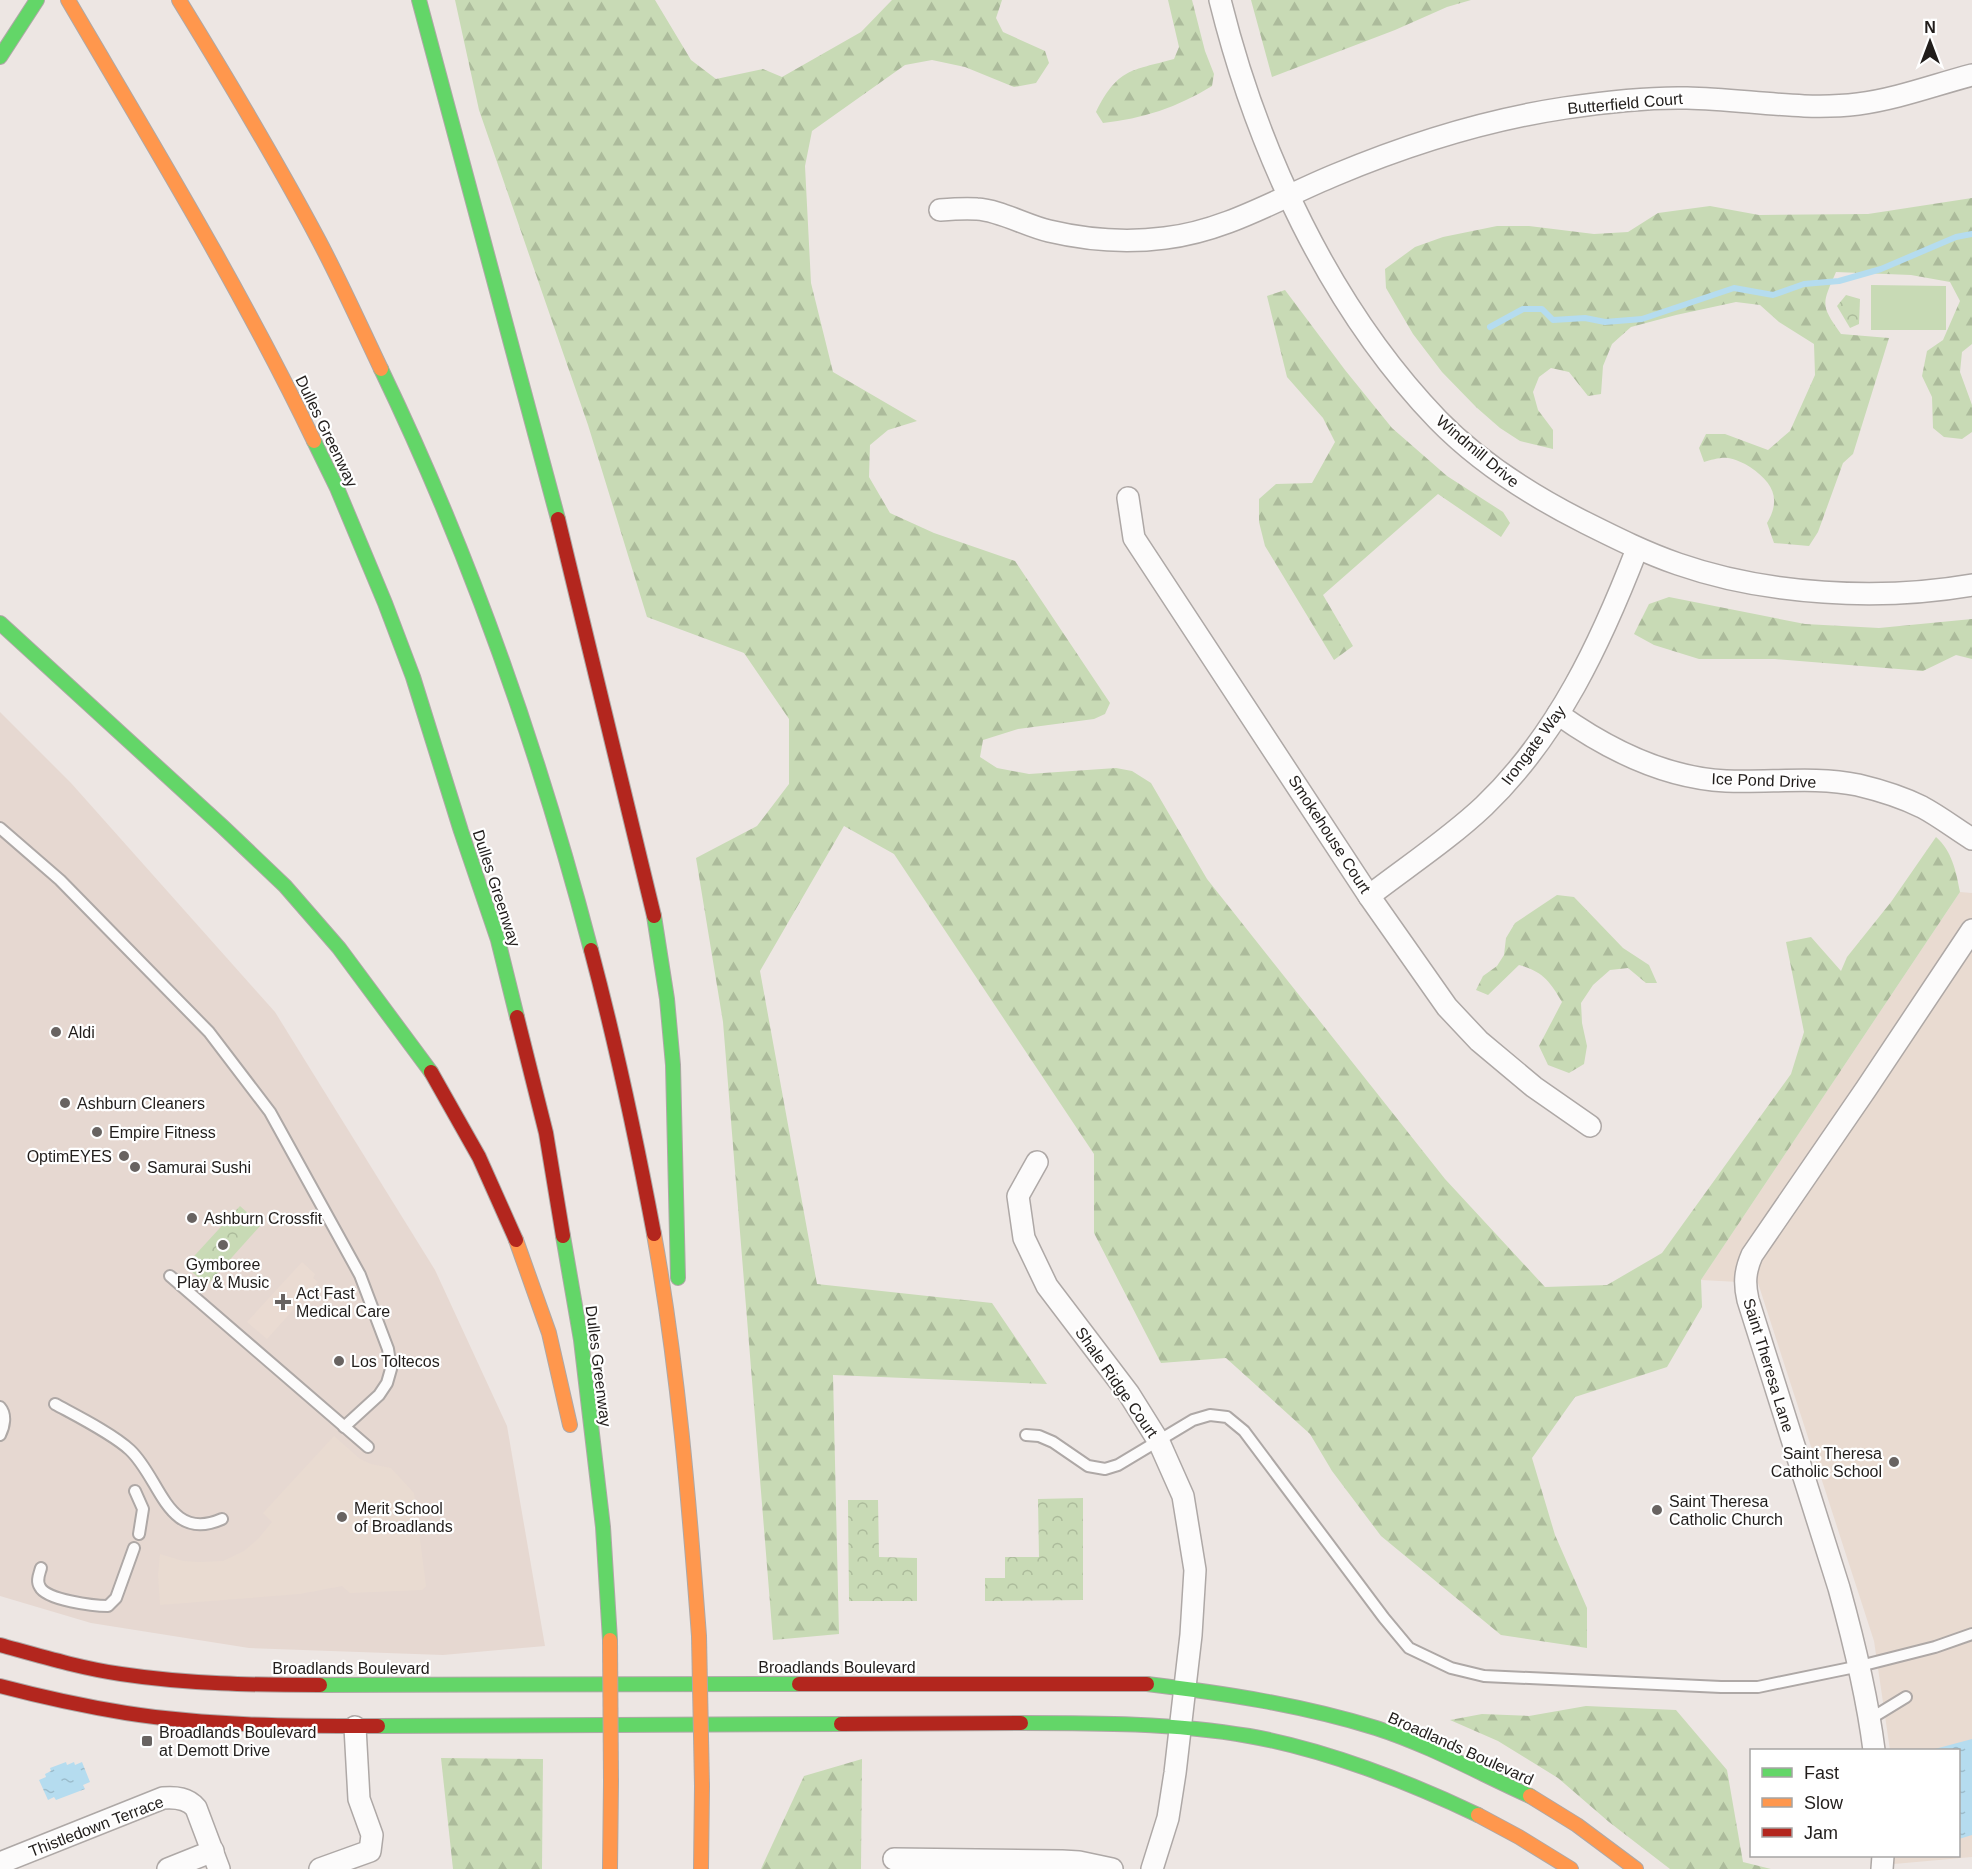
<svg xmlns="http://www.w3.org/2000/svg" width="1972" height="1869" font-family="Arial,sans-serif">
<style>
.built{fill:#e6d8d1}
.education{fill:#e9dbd1}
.medical{fill:#eadbd2}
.forest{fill:url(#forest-firs)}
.park{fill:url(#park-crowns)}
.pitch{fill:#c8dab5}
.water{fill:url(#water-ripples)}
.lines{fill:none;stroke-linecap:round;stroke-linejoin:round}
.stream{stroke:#b5dcef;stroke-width:6}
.lane-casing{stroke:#aea8a6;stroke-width:14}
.street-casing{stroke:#aea8a6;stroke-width:24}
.fast-casing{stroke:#aea8a6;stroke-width:16}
.slow-casing{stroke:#aea8a6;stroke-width:16}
.jam-casing{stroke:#aea8a6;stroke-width:16}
.lane{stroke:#fcfbfb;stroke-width:10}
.street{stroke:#fcfbfb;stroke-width:21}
.fast{stroke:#63d668;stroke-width:14}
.slow{stroke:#ff974d;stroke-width:14}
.jam{stroke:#b3261e;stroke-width:14}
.slow-bridge-casing{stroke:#aea8a6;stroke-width:16;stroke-linecap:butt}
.slow-bridge{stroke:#ff974d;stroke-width:14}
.poi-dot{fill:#686361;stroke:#fff;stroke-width:2}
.labels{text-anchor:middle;stroke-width:4.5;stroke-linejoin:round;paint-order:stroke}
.street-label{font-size:16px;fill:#211d1b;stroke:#fff}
.poi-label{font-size:16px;fill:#211d1b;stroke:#fff;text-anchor:start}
</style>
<defs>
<pattern id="forest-firs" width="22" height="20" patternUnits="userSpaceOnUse" patternTransform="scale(1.5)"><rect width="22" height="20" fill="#c8dab5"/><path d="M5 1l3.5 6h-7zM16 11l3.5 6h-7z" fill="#acbb9b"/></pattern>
<pattern id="park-crowns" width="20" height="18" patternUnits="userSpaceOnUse" patternTransform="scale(1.5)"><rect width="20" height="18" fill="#c8dab5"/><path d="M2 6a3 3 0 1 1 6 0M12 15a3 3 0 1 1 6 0" fill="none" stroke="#acbb9b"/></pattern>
<pattern id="water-ripples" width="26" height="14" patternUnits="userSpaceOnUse" patternTransform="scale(1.5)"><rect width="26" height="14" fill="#b5dcef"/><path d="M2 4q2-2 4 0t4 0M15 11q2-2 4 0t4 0" fill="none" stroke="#9bbccc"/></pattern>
</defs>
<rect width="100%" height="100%" fill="#ede6e3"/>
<!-- built -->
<polygon class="built" points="0,712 71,783 275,1012 435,1270 507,1426 545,1646 443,1655 249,1648 91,1623 0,1596"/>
<!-- education -->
<g class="education">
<polygon points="1960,892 1972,893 1972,1857 1894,1864 1894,1856 1958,1856 1958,1750 1890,1750 1874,1641 1758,1283 1701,1280"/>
<polygon points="334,1436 360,1459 371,1464 391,1468 414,1493 426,1586 422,1590 350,1593 342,1586 300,1594 160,1605 158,1575 160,1554 183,1561 199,1562 223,1561 244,1551 258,1539 272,1522 263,1513"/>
</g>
<!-- medical -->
<polygon class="medical" points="302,1262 315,1274 313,1278 318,1282 267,1339 247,1322"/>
<!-- forest -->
<g class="forest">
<path d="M455,0H655L691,60L716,79L763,69L782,77L861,32L892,0H1002L996,18L1003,32L1045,51L1049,63L1036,83L1014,87L965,67L932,60L905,65L812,131L805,166L811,283L833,372L917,421L888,430L870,445L869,477L890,513L934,533L1015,561L1110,703L1105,714L1094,719L1018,729L983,740L980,757L997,768L1029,774L1116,768L1132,771L1151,783L1207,879L1445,1179L1545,1287L1607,1285L1662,1253L1791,1074L1804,1032L1786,942L1811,937L1841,971L1847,957L1891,902L1936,837C1952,851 1956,871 1960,892L1701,1280L1702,1307L1667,1367L1575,1397L1532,1458L1555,1535L1587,1608V1648L1501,1635L1381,1536L1332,1471L1310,1434L1226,1358L1161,1363L1094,1233V1154L894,854L844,826L760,971L817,1284L992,1303L1047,1384L833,1375L839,1634L773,1640L723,1022L696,858L757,826L789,784V719L744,653L647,617L588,425L479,110Z"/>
<path d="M1168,0H1192L1205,51L1214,74L1212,86C1178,107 1142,119 1103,123L1096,112C1118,68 1131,71 1174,59L1179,47Z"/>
<polygon points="1251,0 1471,0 1447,7 1395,30 1272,77"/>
<path d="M1972,198V344L1962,352L1960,372L1972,405V432L1962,439L1944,437L1933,428L1932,397L1922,376L1927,351L1943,340L1960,301L1950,282L1911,275L1836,272C1822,304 1820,305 1841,334L1889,338L1853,454L1843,463L1818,532L1809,546L1774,543L1767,523C1782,498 1772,482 1750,467C1744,463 1735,459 1728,458C1721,457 1711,460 1704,462L1699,448L1706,434H1725L1768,450L1790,431L1815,375L1814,344L1779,322L1760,305L1736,302L1676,315L1631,327L1612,344L1603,366L1601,394L1588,396L1569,372L1551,368L1539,377L1533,392L1538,410L1553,430V449L1520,441L1500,428L1476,407L1442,372L1413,334L1386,288L1385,269L1415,247L1443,237L1497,226H1529L1594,234L1628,232L1658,213L1710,206L1759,215L1868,214Z"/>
<polygon points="1285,290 1345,370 1392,428 1447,476 1503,512 1510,523 1501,537 1438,494 1323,595 1353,646 1334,660 1265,546 1259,522 1259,499 1276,484 1312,483 1335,442 1323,418 1287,377 1267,296"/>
<polygon points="1669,597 1805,624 1879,628 1972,619 1972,659 1956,655 1923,671 1775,659 1699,659 1654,645 1634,634 1649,604"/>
<path d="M1557,895L1574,897L1623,948L1649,965L1657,983H1646L1628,968L1610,970L1593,985L1581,1003L1582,1023L1587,1046L1584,1064L1569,1073L1548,1065L1539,1046L1562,1002C1550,981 1542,971 1519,965L1488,995L1476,990L1483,976L1497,966L1504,955L1506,938L1515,923Z"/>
<polygon points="1586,1706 1676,1710 1727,1770 1743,1862 1771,1869 1670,1869 1609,1822 1558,1778 1498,1741 1450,1720 1482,1714 1529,1716"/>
<polygon points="441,1758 543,1759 542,1869 453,1869"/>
<polygon points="862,1759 861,1869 761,1869 804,1776"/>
</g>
<!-- park -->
<g class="park">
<polygon points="1846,295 1860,299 1859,324 1850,328 1837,306"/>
<polygon points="240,1206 261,1225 207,1285 185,1266"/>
<polygon points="1083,1498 1083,1600 985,1601 985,1578 1005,1578 1005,1557 1039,1557 1038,1499"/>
<polygon points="848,1500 878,1500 879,1557 917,1558 917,1601 849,1601"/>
</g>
<!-- pitch -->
<polygon class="pitch" points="1871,285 1946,286 1946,330 1871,330"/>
<!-- water -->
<g class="water">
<polygon points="1972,1739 1972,1835 1959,1839 1958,1750 1931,1750"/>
<polygon points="66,1762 67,1765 74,1762 75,1765 82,1762 90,1782 83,1785 85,1789 56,1800 54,1797 48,1800 39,1780 46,1777 45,1774 51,1771 50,1768"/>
</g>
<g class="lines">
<!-- stream -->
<polyline class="stream" points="1490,327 1523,309 1542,309 1553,320 1585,318 1605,322 1642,319 1734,288 1773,295 1804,284 1839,281 1881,269 1956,237 1972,234"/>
<!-- lane casing -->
<g class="lane-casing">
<g id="lane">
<polyline points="0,828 60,880 209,1032 270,1112 360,1275 388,1349 391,1369 387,1383 379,1395 344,1427"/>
<polyline points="170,1276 368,1447"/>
<path d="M55,1404C77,1416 113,1434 130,1450C161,1479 167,1543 222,1519"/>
<path d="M0,1407C7,1415 4,1427 0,1435"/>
<polyline points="1026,1435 1039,1436 1053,1442 1088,1466 1105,1469 1118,1465 1193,1420 1210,1415 1227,1417 1244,1431 1384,1618 1409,1648 1451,1668 1484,1676 1721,1687 1758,1687 1860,1666 1935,1647 1972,1634"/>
<polyline points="135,1491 143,1509 139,1534"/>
<path d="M41,1568C39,1575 36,1581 40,1587C46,1600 94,1606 108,1606L116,1598L134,1548"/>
<polyline points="1870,1719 1906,1697"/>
</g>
</g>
<!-- street casing -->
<g class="street-casing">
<g id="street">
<path d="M1220,0C1257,150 1330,308 1438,420C1480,463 1532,496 1586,523C1616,538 1646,553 1678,564C1767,595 1880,601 1972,585"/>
<path d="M940,210C952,209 965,208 977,209C999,210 1027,226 1049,231C1087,240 1126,243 1165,238C1226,231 1279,198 1335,175C1409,144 1485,120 1565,108C1605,102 1646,97 1687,98C1744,99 1802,111 1858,104C1897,99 1934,85 1972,75"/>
<polyline points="1128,498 1134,538 1369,896 1447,1007 1479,1041 1534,1087 1590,1126"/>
<path d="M1558,714C1607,749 1665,778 1726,781C1769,783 1815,776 1858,785C1879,790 1902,797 1922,807C1939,816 1956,829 1972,839"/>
<path d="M1369,896C1408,866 1449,839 1484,806C1558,735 1601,642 1637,549"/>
<polyline points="1037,1162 1018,1196 1024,1238 1047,1286 1129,1394 1159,1442 1183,1496 1195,1570 1191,1635 1175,1773 1168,1818 1152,1869"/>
<path d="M1874,1750C1867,1695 1854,1642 1839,1588L1748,1300C1744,1283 1745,1271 1752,1255L1866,1089L1972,930"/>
<polyline points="894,1859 1062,1861 1079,1862 1112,1869"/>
<path d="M0,1863L163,1798C176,1797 188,1798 196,1808L219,1869"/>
<polyline points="168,1869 213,1851"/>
<polyline points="320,1869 370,1851 372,1835 359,1799 355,1727"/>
<polyline points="1882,1869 1883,1856"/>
</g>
</g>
<!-- fast casing -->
<g class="fast-casing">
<g id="fast">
<polyline points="419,0 558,519"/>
<polyline points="0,57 37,0"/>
<path d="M381,369C470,554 539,751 591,950"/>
<polyline points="314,441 337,488 385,603 413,677 461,831 498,940 517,1017"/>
<polyline points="0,623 223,827 285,886 339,948 431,1072"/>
<polyline points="654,916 667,999 673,1065 678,1278"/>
<polyline points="563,1236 581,1340 603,1527 610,1640"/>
<path d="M1147,1684C1224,1693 1301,1705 1376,1728C1429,1745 1479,1773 1530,1796"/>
<polyline points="320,1685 799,1684"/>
<path d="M1021,1723C1097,1723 1174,1723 1249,1736C1324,1749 1409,1782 1478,1815"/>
<polyline points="378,1726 841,1724"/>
</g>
</g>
<!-- slow casing -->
<g class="slow-casing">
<g id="slow">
<path d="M68,0C153,145 241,289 314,441"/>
<path d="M179,0C227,78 274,156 317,237C340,280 360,325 381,369"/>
<path d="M654,1234C678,1367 689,1501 699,1636"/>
<polyline points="516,1240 549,1333 570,1425"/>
<polyline points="1530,1796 1577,1825 1636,1869"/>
<polyline points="1478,1815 1519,1837 1571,1869"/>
<polyline points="610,1869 611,1781"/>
<polyline points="701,1869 702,1786"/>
</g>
</g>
<!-- jam casing -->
<g class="jam-casing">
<g id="jam">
<polyline points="558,519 654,916"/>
<path d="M591,950C616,1044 636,1138 654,1234"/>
<polyline points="517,1017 546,1133 563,1236"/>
<polyline points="431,1072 479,1157 516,1240"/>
<path d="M0,1645C40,1656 80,1668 121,1674C187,1684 254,1685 320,1685"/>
<polyline points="799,1684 1147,1684"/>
<path d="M0,1686C42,1697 83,1706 126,1713C209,1726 294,1726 378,1726"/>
<polyline points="841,1724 1021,1723"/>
</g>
</g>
<!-- lane -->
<use href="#lane" class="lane"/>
<!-- street -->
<use href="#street" class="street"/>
<!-- fast -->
<use href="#fast" class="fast"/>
<!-- slow -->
<use href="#slow" class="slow"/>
<!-- jam -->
<use href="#jam" class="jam"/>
<!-- slow-bridge casing -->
<g class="slow-bridge-casing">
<g id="slow-bridge">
<polyline points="699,1636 702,1786"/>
<polyline points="610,1640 611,1781"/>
</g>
</g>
<!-- slow-bridge -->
<use href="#slow-bridge" class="slow-bridge"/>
</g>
<!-- markers -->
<g class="poi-dot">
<circle cx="56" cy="1032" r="6"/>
<circle cx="65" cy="1103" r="6"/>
<circle cx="97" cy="1132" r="6"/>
<circle cx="124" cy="1156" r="6"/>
<circle cx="135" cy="1167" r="6"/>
<circle cx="192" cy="1218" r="6"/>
<circle cx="223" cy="1245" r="6"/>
<path d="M280 1293h6v6h6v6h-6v6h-6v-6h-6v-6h6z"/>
<circle cx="339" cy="1361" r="6"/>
<circle cx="1894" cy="1462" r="6"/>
<circle cx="1657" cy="1510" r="6"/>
<circle cx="342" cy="1517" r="6"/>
<rect x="141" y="1735" width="12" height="12" rx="3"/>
</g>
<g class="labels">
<!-- street labels -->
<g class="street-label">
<text transform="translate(1625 103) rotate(-5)" y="6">Butterfield Court</text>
<text transform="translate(327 431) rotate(64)" y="6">Dulles Greenway</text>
<text transform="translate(1478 451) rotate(40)" y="6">Windmill Drive</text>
<text transform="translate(1533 745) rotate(-53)" y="6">Irongate Way</text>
<text transform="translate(1764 780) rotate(2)" y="6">Ice Pond Drive</text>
<text transform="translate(1330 834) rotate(57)" y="6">Smokehouse Court</text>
<text transform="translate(497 888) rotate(72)" y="6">Dulles Greenway</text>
<text transform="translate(1769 1365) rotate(73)" y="6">Saint Theresa Lane</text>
<text transform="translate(599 1366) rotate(83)" y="6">Dulles Greenway</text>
<text transform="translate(1117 1382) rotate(55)" y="6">Shale Ridge Court</text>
<text x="837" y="1673">Broadlands Boulevard</text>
<text x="351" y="1674">Broadlands Boulevard</text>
<text transform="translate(1461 1748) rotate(24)" y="6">Broadlands Boulevard</text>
<text transform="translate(96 1826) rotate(-21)" y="6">Thistledown Terrace</text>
</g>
<!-- poi labels -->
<g class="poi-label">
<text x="68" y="1038">Aldi</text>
<text x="77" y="1109">Ashburn Cleaners</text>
<text x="109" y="1138">Empire Fitness</text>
<text x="112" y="1162" text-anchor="end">OptimEYES</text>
<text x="147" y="1173">Samurai Sushi</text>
<text x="204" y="1224">Ashburn Crossfit</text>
<text x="223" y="1270" text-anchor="middle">Gymboree<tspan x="223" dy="18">Play &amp; Music</tspan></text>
<text x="296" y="1299">Act Fast<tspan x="296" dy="18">Medical Care</tspan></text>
<text x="351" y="1367">Los Toltecos</text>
<text x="1882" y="1459" text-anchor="end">Saint Theresa<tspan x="1882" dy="18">Catholic School</tspan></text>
<text x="1669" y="1507">Saint Theresa<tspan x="1669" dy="18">Catholic Church</tspan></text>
<text x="354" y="1514">Merit School<tspan x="354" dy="18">of Broadlands</tspan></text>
<text x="159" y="1738">Broadlands Boulevard<tspan x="159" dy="18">at Demott Drive</tspan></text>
</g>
</g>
<!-- legend -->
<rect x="1750" y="1749" width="210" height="108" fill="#ffffff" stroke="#a6a5a4" stroke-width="1.5"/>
<rect x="1762" y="1768" width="30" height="9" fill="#63d668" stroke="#a6a5a4" stroke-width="1.5"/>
<text x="1804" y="1779" font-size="18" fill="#211d1b">Fast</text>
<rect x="1762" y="1798" width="30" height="9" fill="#ff974d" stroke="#a6a5a4" stroke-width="1.5"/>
<text x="1804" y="1809" font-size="18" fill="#211d1b">Slow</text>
<rect x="1762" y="1828" width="30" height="9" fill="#b3261e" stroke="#a6a5a4" stroke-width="1.5"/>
<text x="1804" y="1839" font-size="18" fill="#211d1b">Jam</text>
<!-- north arrow -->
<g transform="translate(1930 42)" stroke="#ffffff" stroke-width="4.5" paint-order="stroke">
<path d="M0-4.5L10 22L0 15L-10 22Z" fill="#211d1b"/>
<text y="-9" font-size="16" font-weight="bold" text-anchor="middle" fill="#211d1b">N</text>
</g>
</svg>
